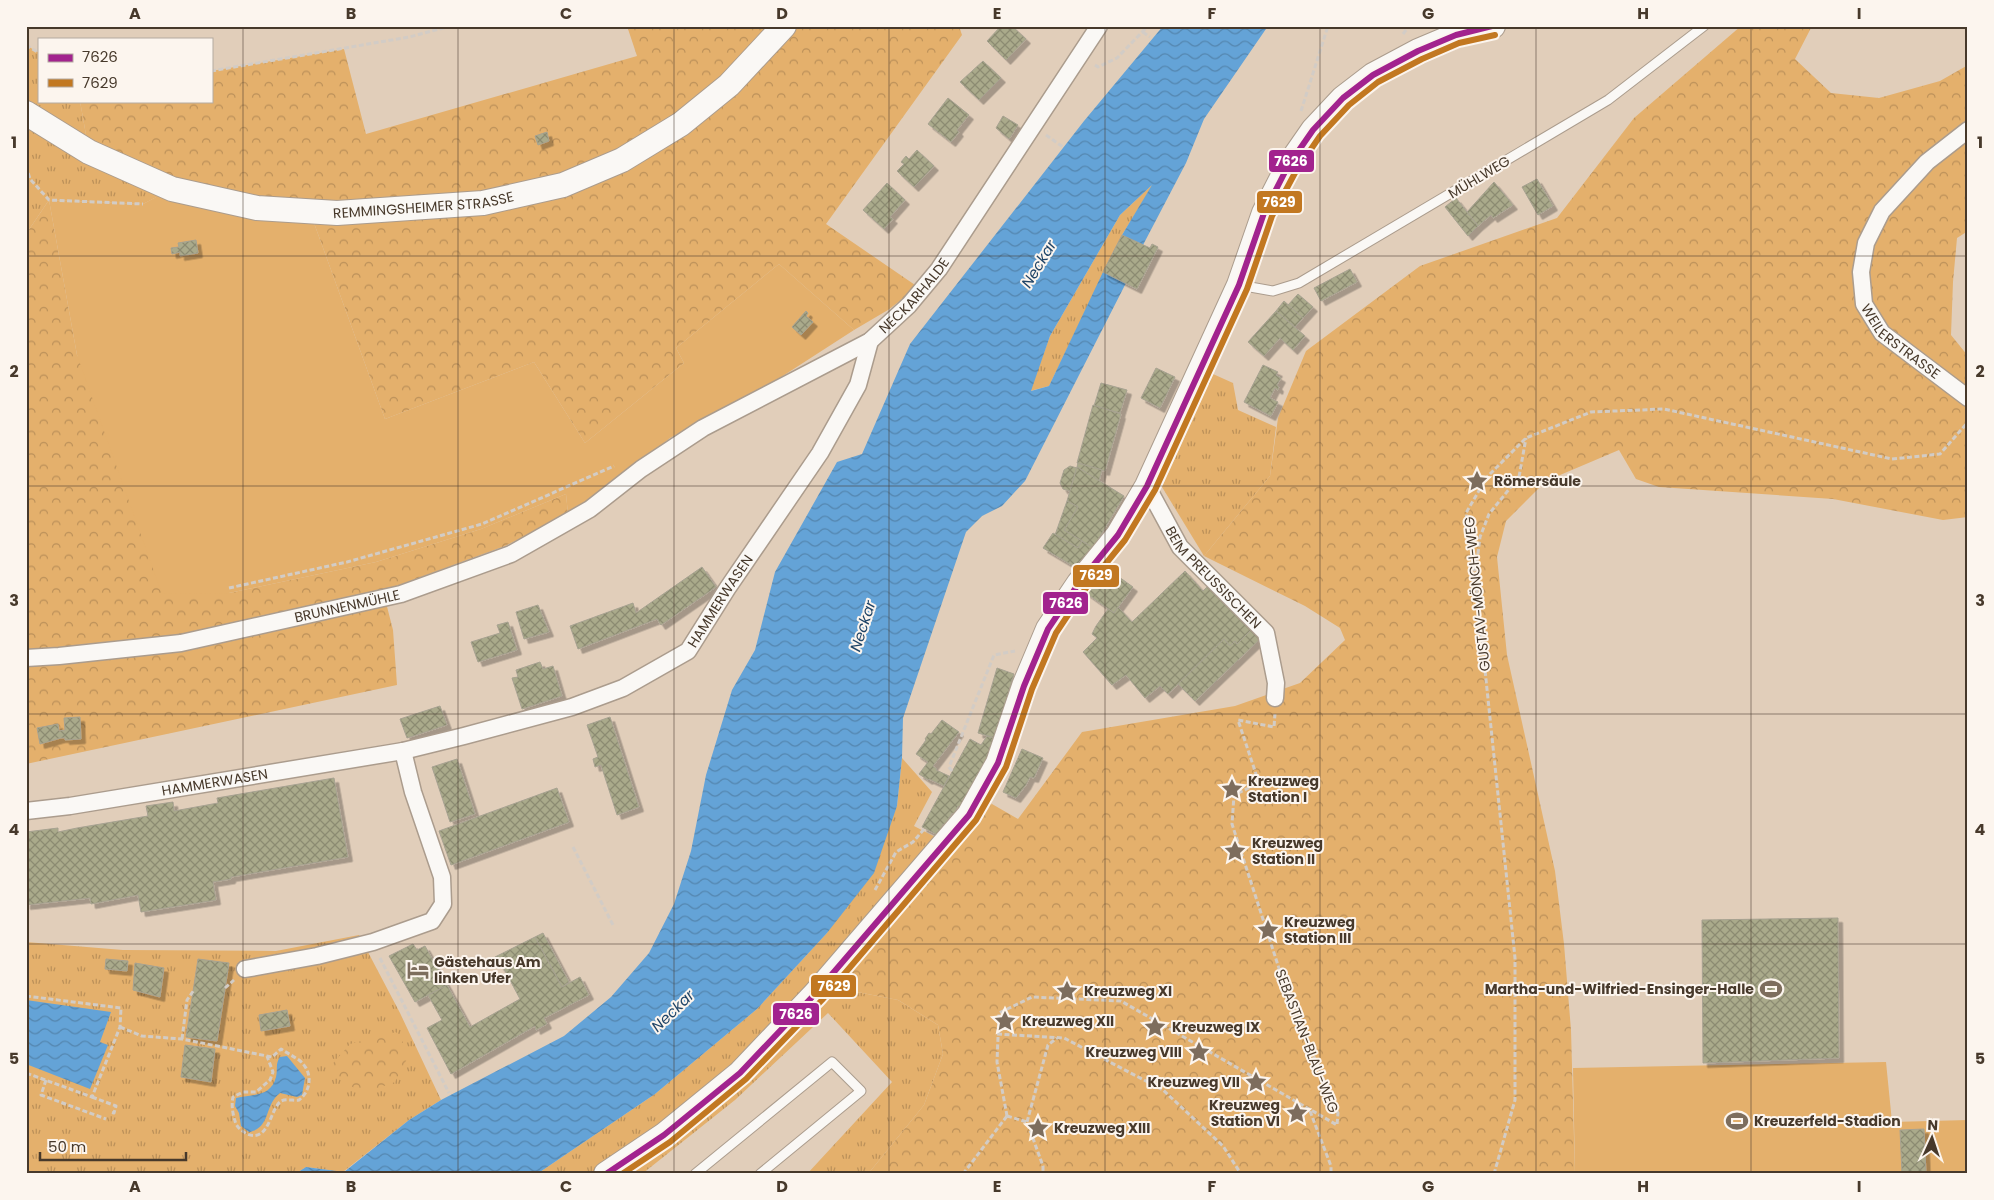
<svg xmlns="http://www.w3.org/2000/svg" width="1994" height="1200" font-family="Poppins,sans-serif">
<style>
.grass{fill:url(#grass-tufts)}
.forest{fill:url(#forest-crowns)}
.garden{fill:#e4b06c}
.water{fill:url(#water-waves)}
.building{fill:url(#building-cross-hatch);stroke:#a7a291;filter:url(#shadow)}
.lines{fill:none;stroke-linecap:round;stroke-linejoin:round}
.lane-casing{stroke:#ab9c8d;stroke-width:11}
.street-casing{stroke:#ab9c8d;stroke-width:19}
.secondary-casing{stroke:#ab9c8d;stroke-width:26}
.path{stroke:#d2ccc6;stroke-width:3;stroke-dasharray:5 2.5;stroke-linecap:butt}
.lane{stroke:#faf8f5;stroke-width:9}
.street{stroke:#faf8f5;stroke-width:16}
.secondary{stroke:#faf8f5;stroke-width:24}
.bus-1-casing{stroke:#fcf5ee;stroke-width:10}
.bus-2-casing{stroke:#fcf5ee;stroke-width:10}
.bus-1{stroke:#a2238e;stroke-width:6}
.bus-2{stroke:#c27821;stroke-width:6}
.grid{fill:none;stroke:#47392b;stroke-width:1;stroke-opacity:0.55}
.labels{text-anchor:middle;stroke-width:4;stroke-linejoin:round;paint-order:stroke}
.street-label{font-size:14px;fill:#47392b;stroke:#fcf5ee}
.poi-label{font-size:14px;font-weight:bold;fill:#47392b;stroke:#fcf5ee;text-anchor:start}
.water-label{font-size:15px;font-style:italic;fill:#1f4467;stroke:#fcf5ee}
.line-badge{stroke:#fcf5ee;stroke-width:2}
.badge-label{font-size:14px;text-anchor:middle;font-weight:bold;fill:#fff}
.neatline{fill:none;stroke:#47392b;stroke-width:2}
.grid-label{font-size:16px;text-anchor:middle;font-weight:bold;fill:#47392b}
</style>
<defs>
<pattern id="grass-tufts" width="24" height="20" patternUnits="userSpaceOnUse" patternTransform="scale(1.25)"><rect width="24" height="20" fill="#e4b06c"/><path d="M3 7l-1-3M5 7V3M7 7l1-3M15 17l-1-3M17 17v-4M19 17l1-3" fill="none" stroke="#bb9059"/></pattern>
<pattern id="forest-crowns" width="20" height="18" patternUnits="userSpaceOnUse" patternTransform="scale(1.25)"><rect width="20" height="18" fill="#e4b06c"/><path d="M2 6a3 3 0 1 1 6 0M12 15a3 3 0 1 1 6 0" fill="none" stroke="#bb9059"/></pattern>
<pattern id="water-waves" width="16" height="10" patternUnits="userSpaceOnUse" patternTransform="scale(1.25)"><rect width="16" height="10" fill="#64a3d7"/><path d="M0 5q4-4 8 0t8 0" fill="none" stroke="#5486af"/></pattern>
<pattern id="building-cross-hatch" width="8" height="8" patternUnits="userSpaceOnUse" patternTransform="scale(1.25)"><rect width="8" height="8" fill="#aaaa8b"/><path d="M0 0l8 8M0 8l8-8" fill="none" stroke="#8c8b72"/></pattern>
<filter id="shadow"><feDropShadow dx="4.5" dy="4.5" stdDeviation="0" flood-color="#0004"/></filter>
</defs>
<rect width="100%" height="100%" fill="#e1ceba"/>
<!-- grass -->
<g class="grass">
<polygon points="26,45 39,53 39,101 80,101 89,152 172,189 143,204 49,200 26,234"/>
<polygon points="1154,183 1122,235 1049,386 1030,391 1050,336 1120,215"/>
<polygon points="1213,374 1233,383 1238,410 1276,427 1270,476 1204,556 1162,487"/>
<polygon points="902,758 932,792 914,826 939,839 975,795 992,804 850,972 847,990 898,1000 938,1025 943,1054 924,1105 868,1174 807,1174 892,1082 828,1013 735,1100 642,1174 537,1174 655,1094 757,1009 827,933 897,806"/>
<polygon points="359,935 400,1013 441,1100 409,1120 343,1172 306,1167 295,1174 26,1174 26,942 123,950 276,951"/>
</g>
<!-- forest -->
<g class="forest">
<polygon points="627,26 959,26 962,35 826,224 918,287 888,310 854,330 779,264 676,348 684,363 585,443 534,362 385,419 314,223 89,152 80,101 211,101 211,71 344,49 366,134 637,56"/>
<polygon points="1741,26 1812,26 1795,59 1831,93 1879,98 1940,81 1968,65 1968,231 1957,238 1953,282 1951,335 1968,356 1968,517 1943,520 1833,499 1659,487 1636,479 1619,450 1546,481 1506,521 1497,557 1507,655 1555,871 1564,944 1571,1030 1575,1174 868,1174 924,1105 943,1054 938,1025 898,1000 847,990 850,972 992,804 1018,819 1082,732 1235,706 1300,683 1345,640 1340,628 1305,606 1204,556 1270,476 1278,418 1306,351 1420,266 1557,218 1634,118"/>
<polygon points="49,200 77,355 229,593 376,562 481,529 566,494 568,514 505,546 383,591 393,630 397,685 26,764 26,234"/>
<polygon points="396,1032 410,1053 395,1082 362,1094 328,1069 350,1044"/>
</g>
<!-- garden -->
<g class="garden">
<polygon points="160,195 314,223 385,419 534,362 585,443 684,363 676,348 779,264 854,330 775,381 670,438 637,465 568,514 566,494 481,529 376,562 229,593 162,594 77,355 49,200 143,204"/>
<polygon points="1886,1062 1892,1122 1968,1120 1968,1174 1575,1174 1573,1068"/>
</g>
<!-- water -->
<g class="water">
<polygon points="1163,26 1268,26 1204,119 1186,163 1143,245 1122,235 1152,185 1120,215 1050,336 1031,391 1049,386 1103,272 1126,283 1025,481 1002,506 982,516 966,532 903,718 902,758 897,806 874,873 827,933 757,1009 655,1094 537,1174 295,1174 306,1167 344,1172 409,1120 441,1100 564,1036 611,997 649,953 674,904 691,851 706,775 732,690 755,650 775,572 837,462 862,454 910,344 1084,121"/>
<polygon points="26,1000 111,1012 100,1042 108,1045 90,1089 26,1064"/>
<path d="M287,1056L305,1078L302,1095L297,1097L280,1093C264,1105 271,1128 249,1132L241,1126L239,1113L235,1106L236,1098C253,1094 271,1097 276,1077C278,1069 275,1064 280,1057Z"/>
</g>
<!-- building -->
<g class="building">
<polygon points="1001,26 1012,26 1026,39 1006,60 987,41"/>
<polygon points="983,61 1001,78 979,100 960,82"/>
<polygon points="948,98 969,115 957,130 959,132 951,142 928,124"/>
<polygon points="1003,116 1018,125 1009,139 996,128"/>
<polygon points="547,132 549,141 538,145 535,136"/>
<polygon points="917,150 934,166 914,187 897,171 904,164 901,162 906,156 909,159"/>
<polygon points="1537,179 1553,206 1538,215 1522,187"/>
<polygon points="1494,182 1513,205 1493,218 1491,215 1478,226 1467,212"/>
<polygon points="887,183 905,200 890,217 893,219 884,229 863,210"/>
<polygon points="1456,198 1478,226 1468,236 1445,207"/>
<polygon points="1122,235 1150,248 1152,244 1158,247 1137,289 1103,272"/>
<polygon points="196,240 198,253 180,256 180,252 172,254 171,248 179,247 178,243"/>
<polygon points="1350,269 1357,282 1321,301 1314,288"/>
<polygon points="1298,294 1313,307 1303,318 1288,305"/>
<polygon points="1284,301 1303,318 1295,327 1276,311"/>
<polygon points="806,311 808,313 806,316 813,322 801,335 792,327"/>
<polygon points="1276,311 1305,336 1293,350 1280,338 1264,356 1248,342"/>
<polygon points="1263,365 1278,372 1276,375 1281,378 1277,385 1279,387 1278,390 1275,388 1270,398 1278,402 1271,416 1244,402"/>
<polygon points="1156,368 1175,377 1160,408 1141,398"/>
<polygon points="1101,383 1127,390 1120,413 1094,406"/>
<polygon points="1093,405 1121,414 1105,471 1077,463"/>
<polygon points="1078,463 1102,470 1099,481 1077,467"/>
<polygon points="1070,466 1077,468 1070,491 1063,489 1060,483 1064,470"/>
<polygon points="1077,467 1124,496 1093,548 1064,530 1078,507 1067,501"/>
<polygon points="1067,501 1078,507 1064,530 1082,541 1078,548 1055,535"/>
<polygon points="1053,533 1078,548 1082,541 1092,547 1075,567 1043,548"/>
<polygon points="702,567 716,587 661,625 657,619 578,649 570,626 633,603 636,613"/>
<polygon points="1105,567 1133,587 1114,613 1086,593"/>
<polygon points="1185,571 1203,591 1211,583 1217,594 1251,630 1237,644 1235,641 1230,646 1224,639 1168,694 1160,686 1145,698 1126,675 1112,685 1083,652 1097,638 1092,634 1096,626 1108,609 1114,613 1118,607 1132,622"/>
<polygon points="538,605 549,632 524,639 516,612"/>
<polygon points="508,622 517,650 478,662 471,642 500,633 497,625"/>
<polygon points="1251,630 1260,639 1195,701 1178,684 1224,639 1230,646 1235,641 1237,644"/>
<polygon points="540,662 543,669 553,666 562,696 522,709 512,678 518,677 516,670"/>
<polygon points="997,668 1014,674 995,738 978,733"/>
<polygon points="440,706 447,725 407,738 400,719"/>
<polygon points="80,717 81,739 65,740 65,738 61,738 40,744 37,728 58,724 59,731 65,730 64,718"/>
<polygon points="610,717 639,807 617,815 601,765 595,767 593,759 598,757 587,725"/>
<polygon points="942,720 959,732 933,766 937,769 936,770 949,776 944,786 929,779 928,780 919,774 928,762 916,754 926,740 925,739 929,733 931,734"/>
<polygon points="987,736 995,738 989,749 994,752 963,810 958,806 954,814 952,813 945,825 943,824 938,835 922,827 970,739 981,745"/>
<polygon points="1022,749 1043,758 1034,778 1030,777 1026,785 1016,798 1003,792"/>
<polygon points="457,759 475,814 450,822 432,767"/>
<polygon points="334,778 348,857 231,877 231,879 213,882 216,900 141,912 138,895 91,904 90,898 26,905 26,832 58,828 58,832 77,828 148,816 146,806 173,802 174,811 218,803 217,798"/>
<polygon points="557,788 569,822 451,865 439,831"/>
<polygon points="1838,918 1839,1058 1703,1063 1702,920"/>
<polygon points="543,933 569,982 562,987 535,937"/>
<polygon points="535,937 562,987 580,977 589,995 544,1018 547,1024 536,1030 535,1026 451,1074 427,1028 442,1020 428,995 447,985 470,1027 520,999 503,967 501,968 495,957"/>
<polygon points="413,944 417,950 425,946 447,985 415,1002 389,956"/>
<polygon points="106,959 128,961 127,971 105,969"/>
<polygon points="198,959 229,963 217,1041 186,1037"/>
<polygon points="135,963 164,968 160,997 133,990"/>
<polygon points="287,1010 290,1026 261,1031 259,1015"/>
<polygon points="185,1045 215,1049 211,1082 181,1077"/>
<polygon points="1924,1129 1926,1174 1902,1174 1900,1130"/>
</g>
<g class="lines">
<!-- lane casing -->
<g class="lane-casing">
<g id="lane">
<polyline points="1239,285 1273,291 1299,283 1608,100 1704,26"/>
<polyline points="695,1174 832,1062 861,1091 760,1174"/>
</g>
</g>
<!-- street casing -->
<g class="street-casing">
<g id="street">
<path id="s1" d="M1968,130L1927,162L1882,211L1866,243L1861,272L1864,304L1882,333L1968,398"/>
<path id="s2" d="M1147,486L1180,547L1266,633L1276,683L1275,698"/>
<path id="s3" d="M26,658L59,656L181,643L401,594L511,554L590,509L641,469L703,428L870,341L909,305L939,269L1099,26"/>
<path id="s4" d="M26,811L70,806L403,751L464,736L572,707L623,688L688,651L727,589L820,453L858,385L870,341"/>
<polyline points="245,969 317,956 373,942 432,921 443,904 442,877 413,792 403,751"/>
</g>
</g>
<!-- secondary casing -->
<g class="secondary-casing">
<g id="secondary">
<path id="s5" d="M26,113L89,152L172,189L257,208L337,213L483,203L563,185L622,160L681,124L729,85L784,26"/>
<polyline points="606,1174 664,1135 740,1073 815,994 969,815 998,763 1024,686 1048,629 1079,583 1118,535 1147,486 1239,285 1264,213 1288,166 1313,130 1343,98 1373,75 1418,51 1456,35 1493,26"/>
</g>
</g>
<!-- path -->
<g class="path">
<polyline points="1143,32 1150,37"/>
<polyline points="1403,34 1409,26"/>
<polyline points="26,45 39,53"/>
<polyline points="1095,65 1098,67 1117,58 1148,26"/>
<polyline points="211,71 409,37 451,26"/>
<polyline points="1301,111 1328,26"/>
<polyline points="1046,135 1063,147"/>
<polyline points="26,166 30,179 49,200 143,204"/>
<polyline points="1476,569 1480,537 1489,514 1519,477 1526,438"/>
<polyline points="229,588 347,562 482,524 614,466"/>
<polyline points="952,771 949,767 994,655 1015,651"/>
<polyline points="573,847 614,927"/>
<polyline points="875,890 896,852 913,842 925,828"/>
<polyline points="380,958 449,1093"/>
<polyline points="225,988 234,980"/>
<polyline points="26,996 121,1008 120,1027 92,1097 26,1073"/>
<path d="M120,1027L142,1036L182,1039L272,1057L281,1049C287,1053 293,1056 299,1060C313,1071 312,1090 299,1100C294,1101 284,1098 280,1102C270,1110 269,1143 247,1134C242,1131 239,1129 236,1124C233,1116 231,1105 233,1097L243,1092H256L270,1080L273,1072L267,1056"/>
<polyline points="997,1034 1064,1038 1163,1090 1223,1146 1241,1174"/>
<polyline points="182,1039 187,1000 194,990"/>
<polyline points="46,1080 41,1095 106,1119"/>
<polyline points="92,1097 116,1106 114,1113 110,1112"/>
<polyline points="1310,1111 1331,1166 1331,1174"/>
<polyline points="1007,1116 997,1062 999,1013 1032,997 1121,1001 1337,1125 1338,1113 1289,999 1232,824 1234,795 1259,783 1238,720 1274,727 1275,714"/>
<polyline points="1007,1116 1027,1122 1043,1166 1043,1174"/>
<polyline points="1027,1122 1048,1045 1057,1038"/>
<polyline points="963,1174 1007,1116"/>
<polyline points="1494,1174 1515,1100 1515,958 1475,574 1466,513 1487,477 1526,438 1591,412 1664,409 1892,459 1940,454 1968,422"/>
</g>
<!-- lane -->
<use href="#lane" class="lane"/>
<!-- street -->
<use href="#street" class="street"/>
<!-- secondary -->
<use href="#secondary" class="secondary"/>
<!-- bus-1 casing -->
<g class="bus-1-casing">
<polyline id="bus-1" points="606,1174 664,1135 740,1073 815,994 969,815 998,763 1024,686 1048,629 1079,583 1118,535 1147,486 1239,285 1264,213 1288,166 1313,130 1343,98 1373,75 1418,51 1456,35 1492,26"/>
</g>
<!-- bus-2 casing -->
<g class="bus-2-casing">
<polyline id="bus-2" points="622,1174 670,1142 746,1079 822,1000 976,820 1006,767 1032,689 1056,633 1086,588 1125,540 1155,490 1247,289 1272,216 1296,171 1320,136 1349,105 1378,82 1422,59 1459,43 1495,35"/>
</g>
<!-- bus-1 -->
<use href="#bus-1" class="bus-1"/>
<!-- bus-2 -->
<use href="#bus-2" class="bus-2"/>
</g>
<!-- grid -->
<path class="grid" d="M243,26V1174M458,26V1174M674,26V1174M889,26V1174M1105,26V1174M1320,26V1174M1536,26V1174M1751,26V1174M26,256H1968M26,486H1968M26,714H1968M26,944H1968"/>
<!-- icons -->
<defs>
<g id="sight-bare" transform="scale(1.725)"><path d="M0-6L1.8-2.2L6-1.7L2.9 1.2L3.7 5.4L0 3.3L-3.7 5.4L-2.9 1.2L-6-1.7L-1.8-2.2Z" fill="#7d6d5d" stroke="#fcf5ee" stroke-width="2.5" paint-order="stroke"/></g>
<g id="hotel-bare" transform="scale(1.725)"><path d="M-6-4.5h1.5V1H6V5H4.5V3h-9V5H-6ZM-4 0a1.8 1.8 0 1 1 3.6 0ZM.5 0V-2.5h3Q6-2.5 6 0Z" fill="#7d6d5d" stroke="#fcf5ee" stroke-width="2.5" paint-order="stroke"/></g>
<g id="stadium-bare" transform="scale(1.725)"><path d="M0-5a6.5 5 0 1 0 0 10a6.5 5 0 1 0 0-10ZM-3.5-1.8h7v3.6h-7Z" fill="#7d6d5d" stroke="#fcf5ee" stroke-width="2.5" paint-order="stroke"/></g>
</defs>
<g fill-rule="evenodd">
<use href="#sight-bare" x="1477" y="481"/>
<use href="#sight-bare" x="1232" y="789"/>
<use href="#sight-bare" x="1235" y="851"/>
<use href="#sight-bare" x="1268" y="930"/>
<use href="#hotel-bare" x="418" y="970"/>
<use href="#stadium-bare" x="1771" y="989"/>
<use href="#sight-bare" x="1067" y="991"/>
<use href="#sight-bare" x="1005" y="1021"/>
<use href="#sight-bare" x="1155" y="1027"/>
<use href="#sight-bare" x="1199" y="1052"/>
<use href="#sight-bare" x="1256" y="1082"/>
<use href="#sight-bare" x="1297" y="1113"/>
<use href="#stadium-bare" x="1737" y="1121"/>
<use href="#sight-bare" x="1038" y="1128"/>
</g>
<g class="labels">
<!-- street labels -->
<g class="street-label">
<text transform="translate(1479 177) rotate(-31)" y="5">MÜHLWEG</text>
<text dy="5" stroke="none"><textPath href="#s5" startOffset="419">REMMINGSHEIMER STRASSE</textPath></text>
<text dy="5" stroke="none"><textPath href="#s3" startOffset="980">NECKARHALDE</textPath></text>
<text dy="5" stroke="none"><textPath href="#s1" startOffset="269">WEILERSTRASSE</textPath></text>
<text dy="5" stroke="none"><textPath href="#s2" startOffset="114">BEIM PREUSSISCHEN</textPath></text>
<text transform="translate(1477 594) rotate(-96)" y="5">GUSTAV-MÖNCH-WEG</text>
<text dy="5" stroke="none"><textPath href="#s4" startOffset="745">HAMMERWASEN</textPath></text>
<text dy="5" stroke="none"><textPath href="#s3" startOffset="326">BRUNNENMÜHLE</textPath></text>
<text dy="5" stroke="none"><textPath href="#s4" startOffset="191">HAMMERWASEN</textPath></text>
<text transform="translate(1307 1041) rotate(69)" y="5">SEBASTIAN-BLAU-WEG</text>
</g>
<!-- poi labels -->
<g class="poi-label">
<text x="1494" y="486">Römersäule</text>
<text x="1248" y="786">Kreuzweg<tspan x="1248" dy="16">Station I</tspan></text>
<text x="1252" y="848">Kreuzweg<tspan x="1252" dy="16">Station II</tspan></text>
<text x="1284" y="927">Kreuzweg<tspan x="1284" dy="16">Station III</tspan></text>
<text x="434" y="967">Gästehaus Am<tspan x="434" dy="16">linken Ufer</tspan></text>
<text x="1754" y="994" text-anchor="end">Martha-und-Wilfried-Ensinger-Halle</text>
<text x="1084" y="996">Kreuzweg XI</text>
<text x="1022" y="1026">Kreuzweg XII</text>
<text x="1172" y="1032">Kreuzweg IX</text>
<text x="1182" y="1057" text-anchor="end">Kreuzweg VIII</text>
<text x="1240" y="1087" text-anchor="end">Kreuzweg VII</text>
<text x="1280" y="1110" text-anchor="end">Kreuzweg<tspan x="1280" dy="16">Station VI</tspan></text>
<text x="1754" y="1126">Kreuzerfeld-Stadion</text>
<text x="1054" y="1133">Kreuzweg XIII</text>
</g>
<!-- water labels -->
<g class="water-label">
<text transform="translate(1039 264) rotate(-59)" y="5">Neckar</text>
<text transform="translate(863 626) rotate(-72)" y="5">Neckar</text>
<text transform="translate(673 1011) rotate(-44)" y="5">Neckar</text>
</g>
</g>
<g class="line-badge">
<rect x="1268" y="149" width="47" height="24" rx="5" fill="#a2238e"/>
<rect x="1256" y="190" width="47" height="24" rx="5" fill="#c27821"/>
<rect x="1072" y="564" width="48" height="24" rx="5" fill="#c27821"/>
<rect x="1042" y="591" width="47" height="24" rx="5" fill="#a2238e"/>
<rect x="810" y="974" width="47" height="24" rx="5" fill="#c27821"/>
<rect x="772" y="1002" width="48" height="24" rx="5" fill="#a2238e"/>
</g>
<g class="badge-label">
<text x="1291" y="166">7626</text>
<text x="1279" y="207">7629</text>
<text x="1096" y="580">7629</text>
<text x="1066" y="608">7626</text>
<text x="834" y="991">7629</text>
<text x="796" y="1019">7626</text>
</g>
<!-- border -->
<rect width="1994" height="1200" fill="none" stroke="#fcf5ee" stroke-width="55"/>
<!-- legend -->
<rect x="38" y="38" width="175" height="65" fill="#fcf5ee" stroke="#b4aaa0"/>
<rect x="48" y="54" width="25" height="8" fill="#a2238e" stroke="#b4aaa0"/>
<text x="82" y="62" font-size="15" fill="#47392b">7626</text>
<rect x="48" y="79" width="25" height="8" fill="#c27821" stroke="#b4aaa0"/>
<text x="82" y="88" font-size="15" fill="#47392b">7629</text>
<!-- north arrow -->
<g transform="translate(1932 1138) rotate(3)" stroke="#fcf5ee" stroke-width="4" paint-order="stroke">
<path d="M0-4L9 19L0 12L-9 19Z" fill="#47392b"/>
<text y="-8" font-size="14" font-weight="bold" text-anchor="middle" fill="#47392b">N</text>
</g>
<!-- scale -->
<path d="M40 1152v8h146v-8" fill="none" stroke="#47392b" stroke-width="2.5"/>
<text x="48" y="1152" font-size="15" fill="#47392b" stroke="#fcf5ee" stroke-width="4" paint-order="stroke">50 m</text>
<rect x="28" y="28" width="1938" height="1144" class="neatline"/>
<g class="grid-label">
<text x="135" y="19">A</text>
<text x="351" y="19">B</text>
<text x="566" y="19">C</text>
<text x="782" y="19">D</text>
<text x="997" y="19">E</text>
<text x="1212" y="19">F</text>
<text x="1428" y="19">G</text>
<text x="1643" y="19">H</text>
<text x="1859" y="19">I</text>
<text x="14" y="148">1</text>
<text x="1980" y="148">1</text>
<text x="14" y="377">2</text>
<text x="1980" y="377">2</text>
<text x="14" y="606">3</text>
<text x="1980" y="606">3</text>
<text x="14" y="835">4</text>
<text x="1980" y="835">4</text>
<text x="14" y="1064">5</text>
<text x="1980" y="1064">5</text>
<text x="135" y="1192">A</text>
<text x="351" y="1192">B</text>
<text x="566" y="1192">C</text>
<text x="782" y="1192">D</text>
<text x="997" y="1192">E</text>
<text x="1212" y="1192">F</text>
<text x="1428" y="1192">G</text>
<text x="1643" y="1192">H</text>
<text x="1859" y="1192">I</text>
</g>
</svg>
